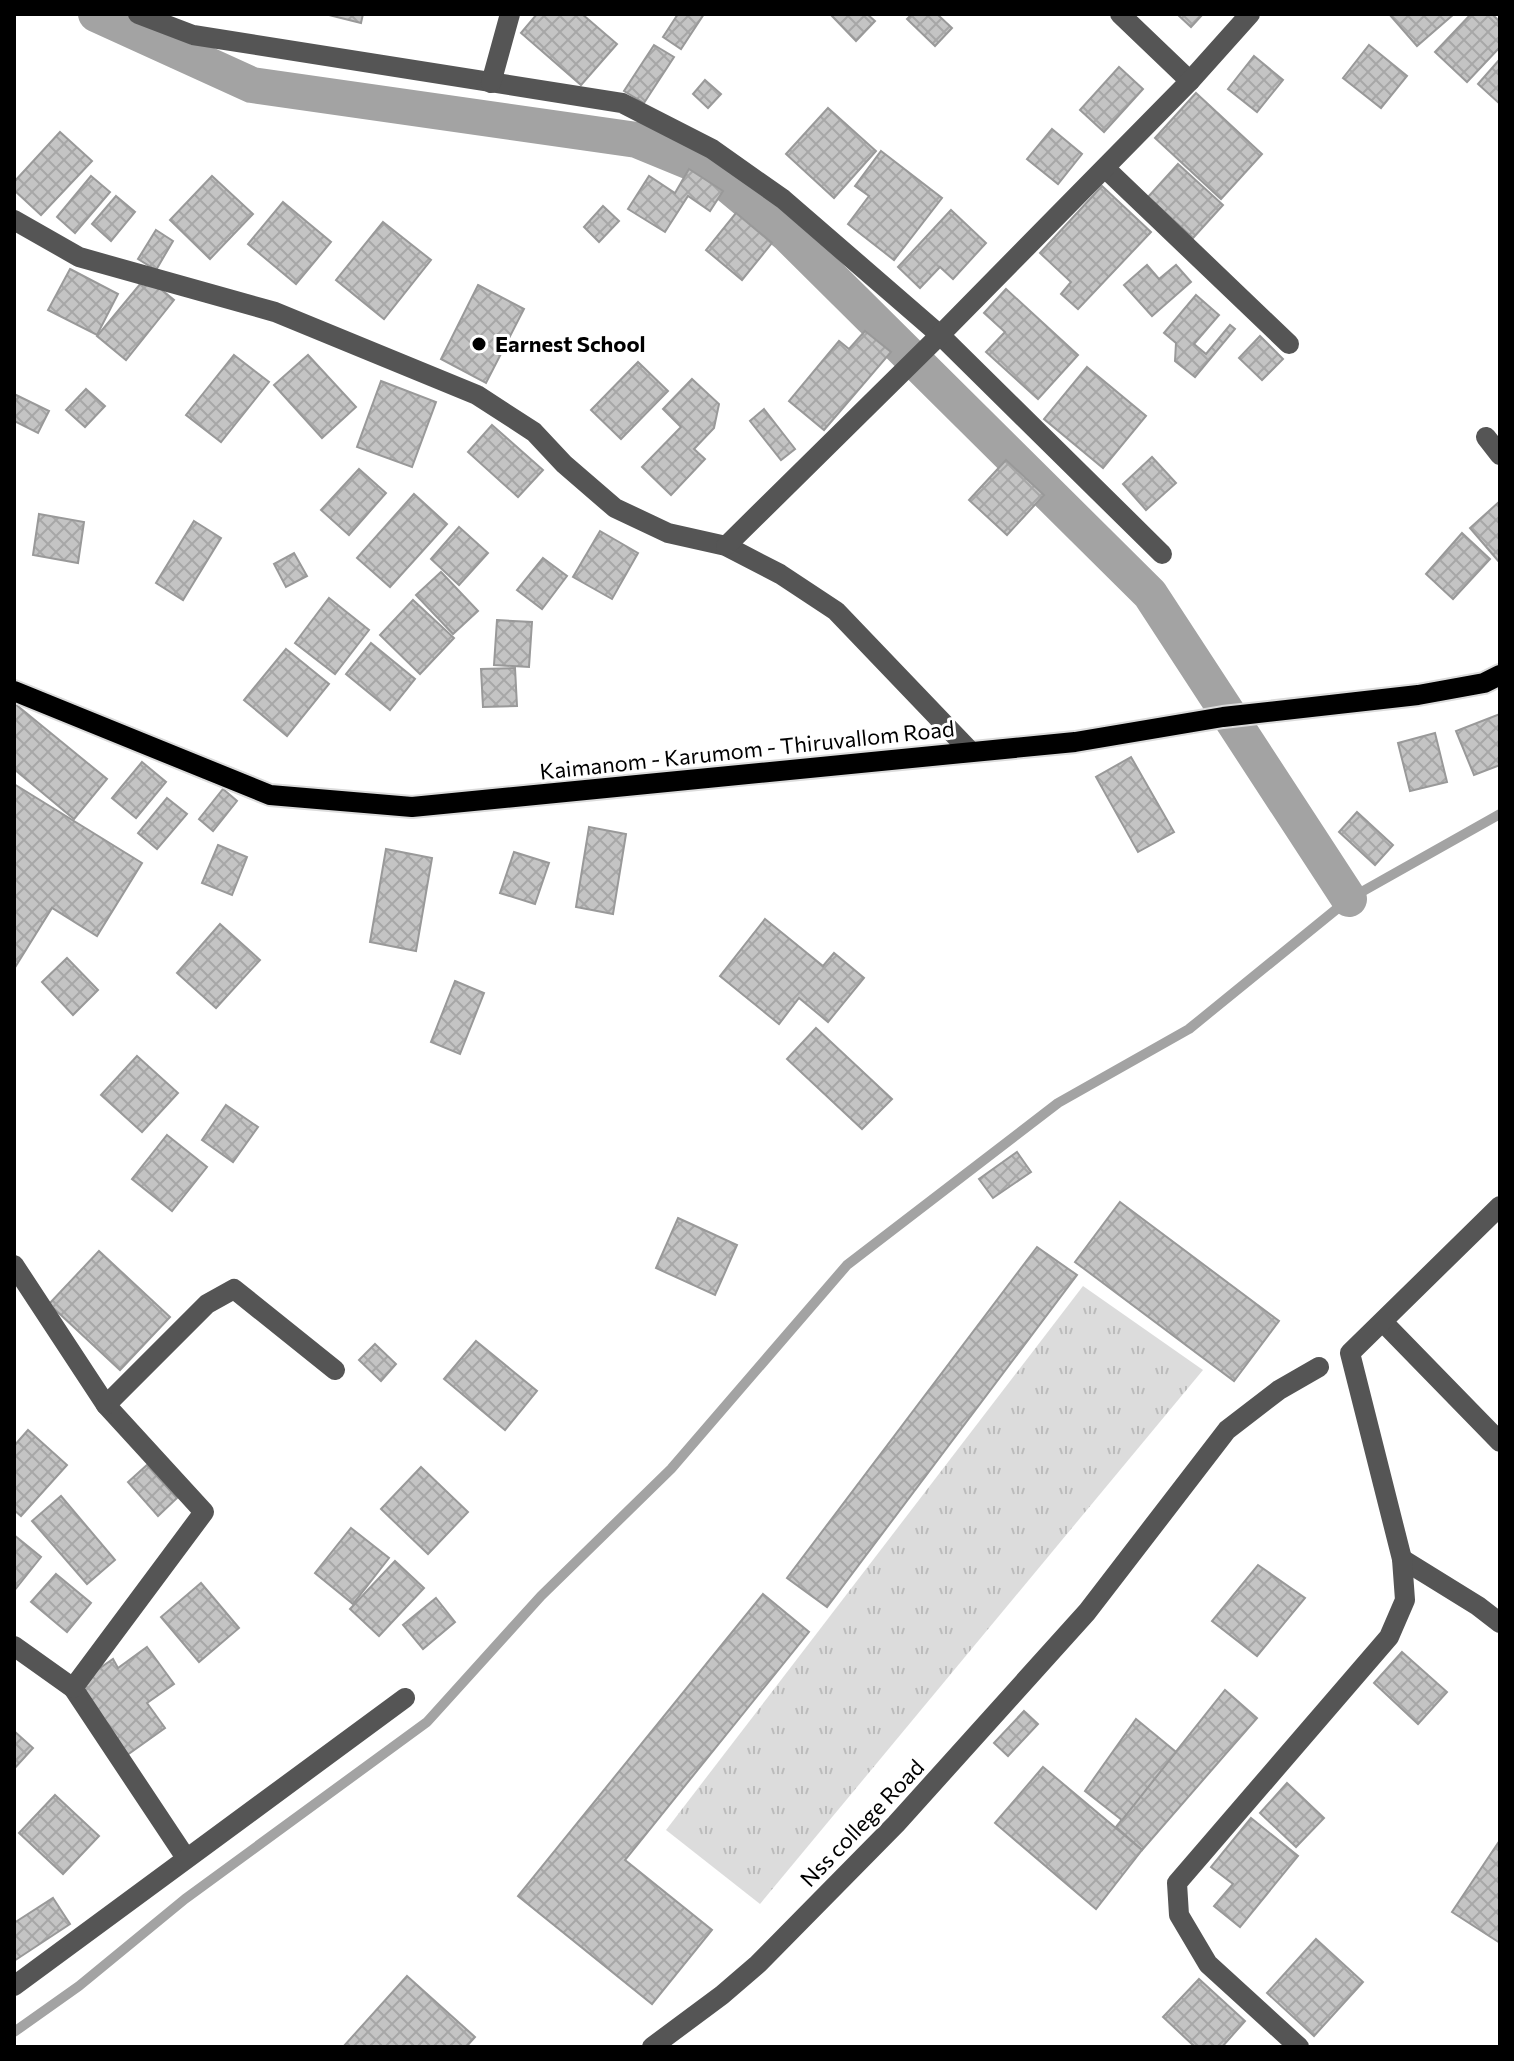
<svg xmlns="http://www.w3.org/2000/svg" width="1514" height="2061" font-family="Commissioner,sans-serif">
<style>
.park{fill:url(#park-tufts)}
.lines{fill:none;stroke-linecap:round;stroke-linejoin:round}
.stream{stroke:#a3a3a3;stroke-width:10}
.canal{stroke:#a3a3a3;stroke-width:36}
.building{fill:url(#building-cross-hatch);stroke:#999;stroke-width:2}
.major-casing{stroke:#dbdbdb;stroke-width:24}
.minor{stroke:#555;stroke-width:20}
.major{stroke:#000;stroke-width:20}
.poi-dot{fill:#000;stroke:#fff;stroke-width:3}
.labels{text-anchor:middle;stroke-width:6;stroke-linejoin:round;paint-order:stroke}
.poi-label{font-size:22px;font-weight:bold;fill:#000;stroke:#fff;text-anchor:start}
.street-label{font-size:22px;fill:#000;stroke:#fff}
</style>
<defs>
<pattern id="park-tufts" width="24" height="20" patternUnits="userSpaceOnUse" patternTransform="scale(2)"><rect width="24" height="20" fill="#dcdcdc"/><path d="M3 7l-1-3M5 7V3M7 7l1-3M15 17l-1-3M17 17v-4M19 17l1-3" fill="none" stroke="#bbb"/></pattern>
<pattern id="building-cross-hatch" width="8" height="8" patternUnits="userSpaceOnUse" patternTransform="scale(2)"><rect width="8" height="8" fill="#c4c4c4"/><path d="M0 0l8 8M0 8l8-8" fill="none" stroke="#a7a7a7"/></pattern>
</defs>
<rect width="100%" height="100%" fill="#fff"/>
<!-- park -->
<polygon class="park" points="1083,1286 1203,1370 760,1904 666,1830"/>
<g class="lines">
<!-- stream -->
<polyline class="stream" points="14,2032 79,1986 185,1899 427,1722 541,1596 671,1469 847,1265 1058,1103 1189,1029 1349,899 1500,814"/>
<!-- canal -->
<polyline class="canal" points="96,14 252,85 637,140 710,170 788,235 1150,594 1349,899"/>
</g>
<!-- building -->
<g class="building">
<polygon points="325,14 363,14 361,23"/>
<polygon points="537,14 582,14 617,44 581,85 521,33"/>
<polygon points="678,14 704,14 681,49 663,37"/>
<polygon points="830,14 867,14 875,21 856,41"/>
<polygon points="912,14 937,14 952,28 935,46 907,19"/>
<polygon points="1177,14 1203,14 1191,27"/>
<polygon points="1389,14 1454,14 1417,46"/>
<polygon points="1471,14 1492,14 1500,22 1500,47 1467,82 1435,52"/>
<polygon points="654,45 674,57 644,103 624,91"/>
<polygon points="1369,45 1407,76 1381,108 1343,78"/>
<polygon points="1254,56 1283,80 1257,112 1228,89"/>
<polygon points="1500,59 1500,104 1478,84"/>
<polygon points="1119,67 1143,89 1104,132 1080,110"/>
<polygon points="705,80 721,94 708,108 693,94"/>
<polygon points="1196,93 1262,154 1221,199 1155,138"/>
<polygon points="828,108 876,151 834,198 786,154"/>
<polygon points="1052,129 1082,154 1058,184 1027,159"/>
<polygon points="60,132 92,161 41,215 14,190 14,182"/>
<polygon points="881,151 942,198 894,260 848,224 869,196 855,186"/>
<polygon points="1178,164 1223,205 1193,238 1148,197"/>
<polygon points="689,169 723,191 710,211 688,196 665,232 628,209 649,176 675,193"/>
<polygon points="91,176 110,192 75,233 57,217"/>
<polygon points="212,176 253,214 210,259 170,220"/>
<polygon points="1102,186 1151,232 1078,309 1061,294 1071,282 1040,253"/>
<polygon points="116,196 135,212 111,241 92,224"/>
<polygon points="283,202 331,242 296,284 248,244"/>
<polygon points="603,206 619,221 599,242 584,227"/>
<polygon points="951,210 986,243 953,279 940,267 920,288 898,267"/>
<polygon points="736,213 772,243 742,280 706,250"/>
<polygon points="383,222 431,260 384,319 336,280"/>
<polygon points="156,230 173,241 156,270 138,259"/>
<polygon points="1147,265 1159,279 1176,265 1191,282 1152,316 1124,285"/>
<polygon points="70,269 118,294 97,335 48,310"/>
<polygon points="146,277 174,300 126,360 97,336"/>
<polygon points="478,285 524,309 486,383 441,359"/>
<polygon points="1006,289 1078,355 1038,399 986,352 1005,332 984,313"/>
<polygon points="1196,295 1219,315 1194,344 1206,354 1230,325 1235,329 1195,377 1175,361 1176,343 1164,333"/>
<polygon points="865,331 891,352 824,430 789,401 839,341 849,349"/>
<polygon points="1260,336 1283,359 1262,380 1239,358"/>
<polygon points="234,355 269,382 221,442 186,415"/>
<polygon points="308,355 356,407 322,438 274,385"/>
<polygon points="638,362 668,391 621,439 591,410"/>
<polygon points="1087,367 1146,416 1103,468 1044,419"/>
<polygon points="692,379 719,404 714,428 694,449 705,459 671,495 642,467 681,427 663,409"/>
<polygon points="381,381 436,402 412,467 357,447"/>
<polygon points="86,389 105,406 85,427 66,410"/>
<polygon points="14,394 49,411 38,433 14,421"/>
<polygon points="764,409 795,449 781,460 750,421"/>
<polygon points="492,425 543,470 518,497 468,452"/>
<polygon points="1152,457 1176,483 1146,510 1123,484"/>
<polygon points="1006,460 1044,495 1007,535 969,500"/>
<polygon points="359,469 386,493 349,535 321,510"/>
<polygon points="414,494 447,524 390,587 357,558"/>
<polygon points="1500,501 1500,563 1470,528"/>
<polygon points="39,514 84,522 78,563 33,555"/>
<polygon points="194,521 221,538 183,600 156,583"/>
<polygon points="459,527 488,553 459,585 431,559"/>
<polygon points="600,531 638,553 612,599 573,577"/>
<polygon points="1462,533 1490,559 1453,599 1426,574"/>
<polygon points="294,553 307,576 286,587 274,564"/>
<polygon points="543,558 567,576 542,609 517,590"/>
<polygon points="441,572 478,611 453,634 416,595"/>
<polygon points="329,598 369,630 335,674 295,643"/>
<polygon points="413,600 454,638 420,674 380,635"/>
<polygon points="497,620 532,622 529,667 494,665"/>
<polygon points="371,643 415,679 390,710 346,674"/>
<polygon points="286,649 329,684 287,736 244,700"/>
<polygon points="515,668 517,706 483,707 481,669"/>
<polygon points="14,703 107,779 74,819 14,769"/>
<polygon points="1500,714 1500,765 1474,775 1456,731"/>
<polygon points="1435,733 1447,782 1410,791 1398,743"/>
<polygon points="1131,757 1174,832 1138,852 1096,777"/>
<polygon points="142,762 166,782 136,818 112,798"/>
<polygon points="14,784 142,863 97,936 52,908 14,969"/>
<polygon points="223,789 237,801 213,831 199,819"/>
<polygon points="167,798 187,814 157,849 138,833"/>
<polygon points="1357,812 1393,845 1375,865 1339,832"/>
<polygon points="589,827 626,834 613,914 576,907"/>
<polygon points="218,845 247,857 232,895 202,883"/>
<polygon points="386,849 432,858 416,951 370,942"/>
<polygon points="514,852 549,863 535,904 500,893"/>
<polygon points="765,919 823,966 834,953 864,978 828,1022 799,998 779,1024 720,976"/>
<polygon points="220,924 260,960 216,1008 177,973"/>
<polygon points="67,958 98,990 73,1015 42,982"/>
<polygon points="455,981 484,993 460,1054 431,1042"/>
<polygon points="816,1028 892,1099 862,1129 787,1059"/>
<polygon points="137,1056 178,1093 142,1132 101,1095"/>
<polygon points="226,1105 258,1127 233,1162 202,1140"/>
<polygon points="167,1135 207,1167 172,1211 132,1179"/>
<polygon points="1017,1152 1031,1172 993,1198 979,1179"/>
<polygon points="1120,1202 1279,1321 1234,1381 1075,1262"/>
<polygon points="678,1218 737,1245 715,1295 656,1268"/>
<polygon points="1037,1247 1077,1275 827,1607 787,1578"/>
<polygon points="99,1251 170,1317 120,1370 49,1304"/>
<polygon points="476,1341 537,1391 505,1430 444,1379"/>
<polygon points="375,1344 396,1364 381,1381 359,1360"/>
<polygon points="28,1430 67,1465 21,1516 14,1510 14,1446"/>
<polygon points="147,1465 177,1498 158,1516 128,1482"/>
<polygon points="421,1467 468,1512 428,1554 381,1509"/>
<polygon points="61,1496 115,1560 87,1584 32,1521"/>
<polygon points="351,1528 389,1558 353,1604 315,1573"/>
<polygon points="14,1535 41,1557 14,1591"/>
<polygon points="395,1561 424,1588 379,1636 350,1609"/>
<polygon points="1258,1565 1305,1598 1257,1656 1212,1621"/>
<polygon points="56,1574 91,1603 67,1632 31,1602"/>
<polygon points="201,1583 239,1628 199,1662 161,1617"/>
<polygon points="763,1594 809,1632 625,1860 712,1930 652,2004 518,1896"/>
<polygon points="436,1598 455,1622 423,1649 403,1625"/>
<polygon points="147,1647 174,1684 147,1703 165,1728 127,1755 77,1684 113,1659 118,1668"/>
<polygon points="1402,1652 1447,1692 1418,1724 1374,1683"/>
<polygon points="1225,1690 1257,1718 1142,1850 1116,1827"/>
<polygon points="1024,1711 1038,1724 1008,1756 994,1743"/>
<polygon points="1136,1719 1176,1752 1122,1820 1085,1791"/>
<polygon points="14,1731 33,1748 14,1769"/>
<polygon points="1043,1767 1142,1850 1096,1909 995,1823"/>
<polygon points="1287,1783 1324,1818 1296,1847 1260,1813"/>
<polygon points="55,1795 99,1836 63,1874 19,1833"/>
<polygon points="1251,1818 1298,1856 1240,1927 1214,1906 1233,1884 1211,1867"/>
<polygon points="1500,1840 1500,1943 1452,1912"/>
<polygon points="53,1898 70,1924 14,1961 14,1923"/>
<polygon points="1316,1939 1363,1982 1314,2036 1267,1993"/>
<polygon points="407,1976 475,2037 466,2047 343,2047"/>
<polygon points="1199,1979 1245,2021 1222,2047 1195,2047 1163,2017"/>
</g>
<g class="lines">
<!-- major casing -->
<g class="major-casing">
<polyline id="major" points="14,691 270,795 412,807 1075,742 1223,717 1418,695 1484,683 1500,675"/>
</g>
<!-- minor -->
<g class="minor">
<polyline points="138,14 193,35 622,103 712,149 783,199 940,335 1162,554"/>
<polyline points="1120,14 1190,81"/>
<polyline points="491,83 510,14"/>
<polyline points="1105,168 1289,344"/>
<polyline points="14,220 79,257 275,312 477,395 534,432 564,464 615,508 668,533 726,546 780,574 836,611 971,752"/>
<polyline points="1486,437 1500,455"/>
<polyline points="726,546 940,335 1190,81 1250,14"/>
<polyline points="14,1265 106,1405 204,1512 73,1688 186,1858"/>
<polyline points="1383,1322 1500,1442"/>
<polyline points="106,1405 207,1304 234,1289 335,1370"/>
<polyline points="1402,1559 1478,1606 1500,1623"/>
<polyline points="14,1646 73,1688"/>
<polyline points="14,1986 405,1698"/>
<polyline points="652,2047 722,1995 758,1964 896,1824 1087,1612 1227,1430 1279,1390 1319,1367"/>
<polyline points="1299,2047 1208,1964 1179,1915 1177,1883 1389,1637 1405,1600 1402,1559 1350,1353 1500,1206"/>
</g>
<!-- major -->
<use href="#major" class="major"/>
</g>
<!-- markers -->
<circle class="poi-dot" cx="479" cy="344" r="8"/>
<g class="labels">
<!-- poi labels -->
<g class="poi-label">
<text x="495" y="352">Earnest School</text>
</g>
<!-- street labels -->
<g class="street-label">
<text transform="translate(747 750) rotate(-6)" y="8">Kaimanom - Karumom - Thiruvallom Road</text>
<text transform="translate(862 1823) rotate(-46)" y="8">Nss college Road</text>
</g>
</g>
<!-- border -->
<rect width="1514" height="2061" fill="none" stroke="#000000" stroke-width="32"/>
</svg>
